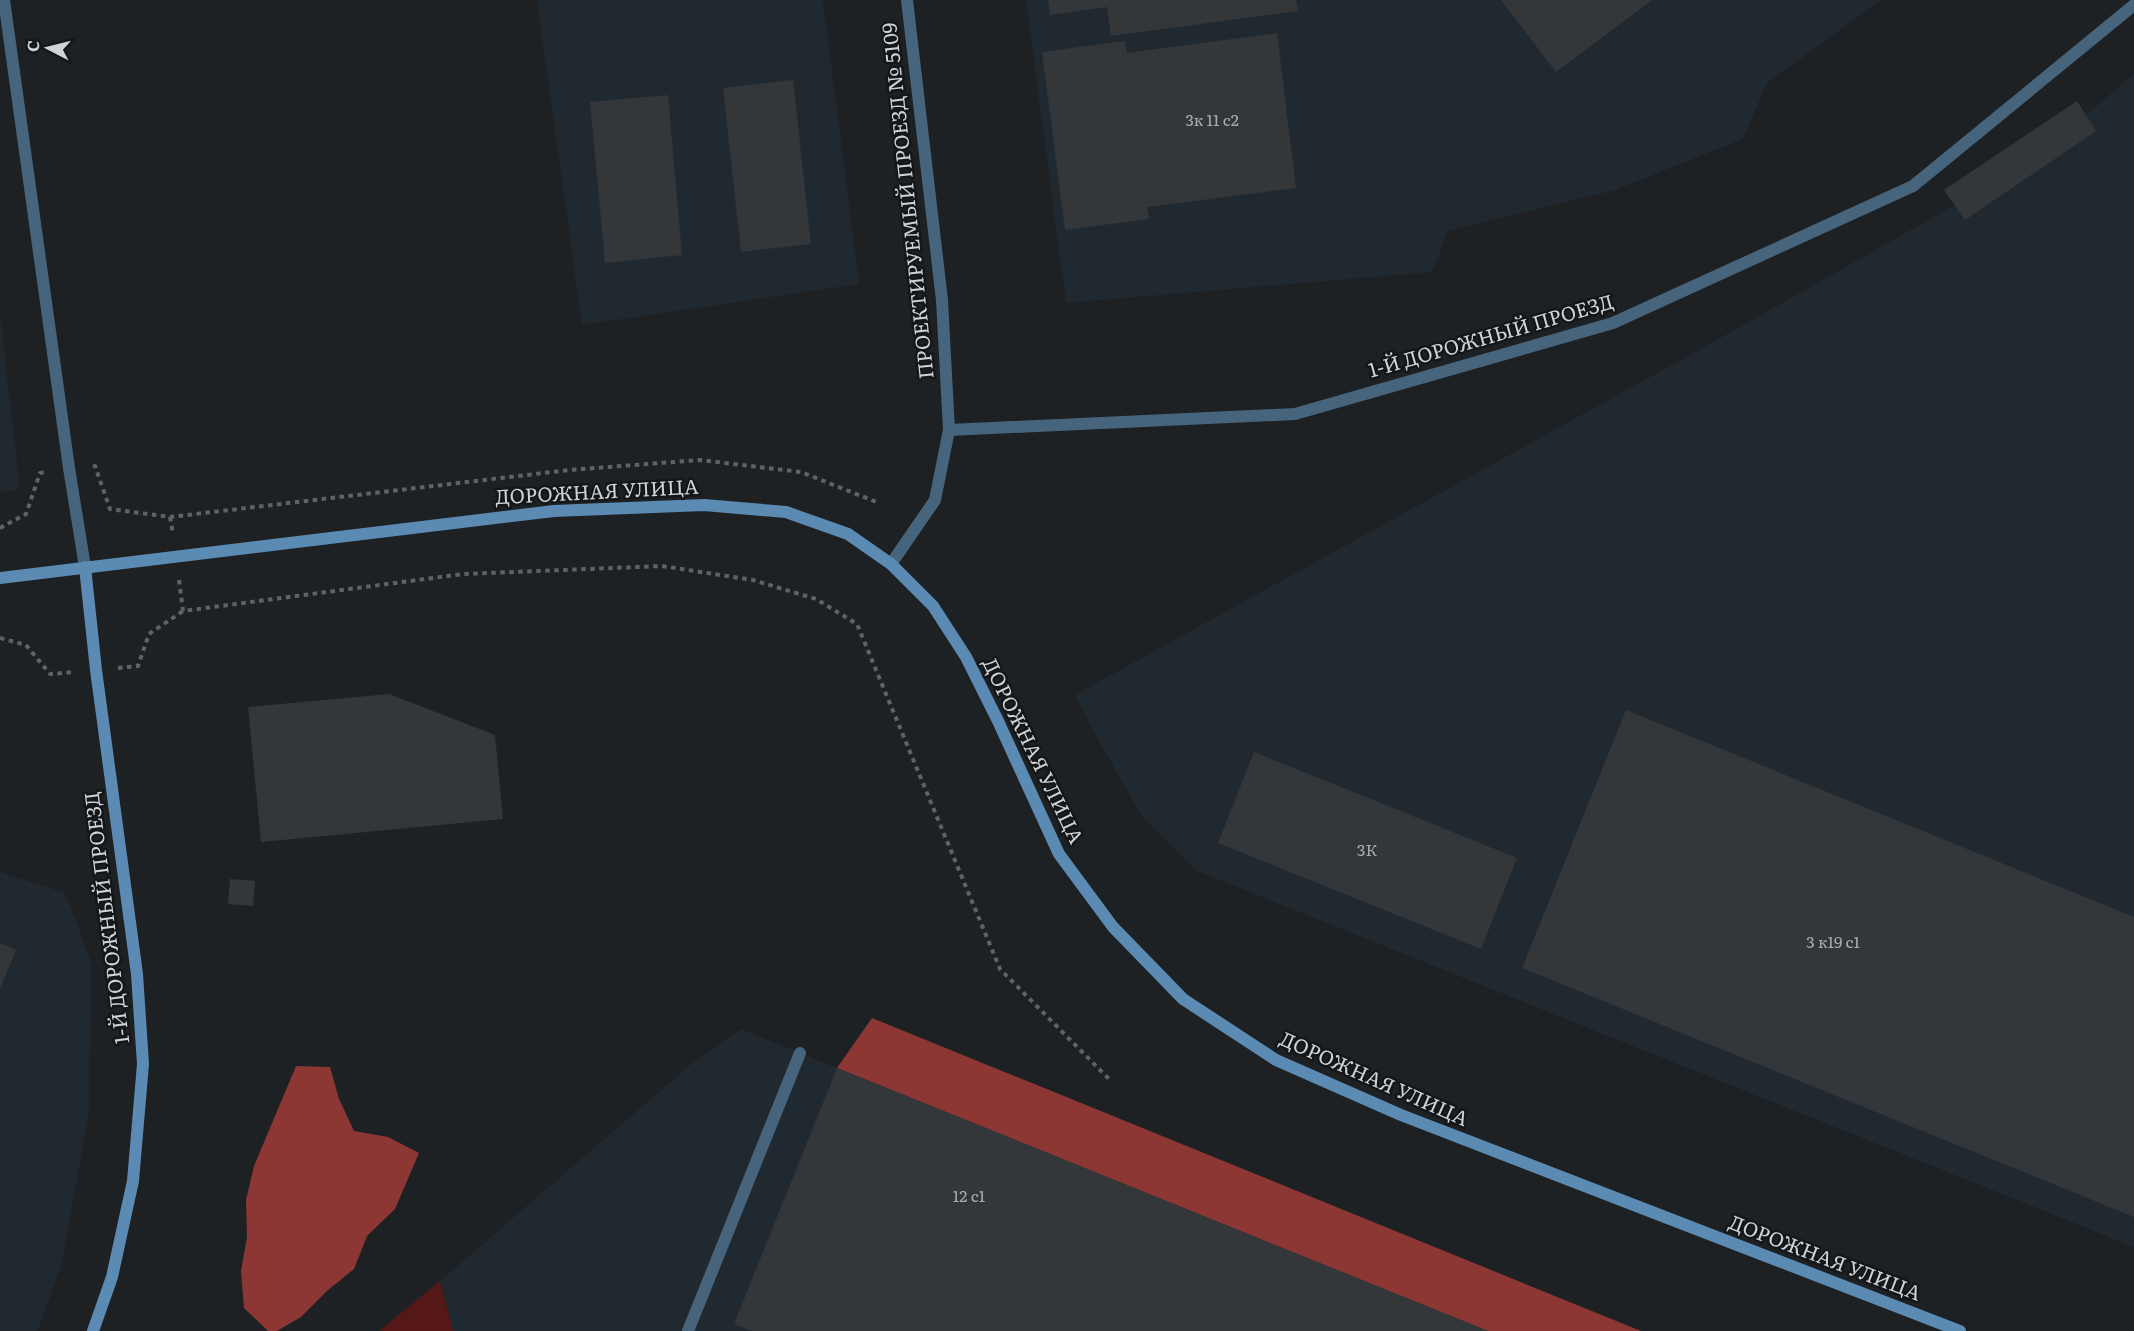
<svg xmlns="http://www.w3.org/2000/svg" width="2134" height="1331" font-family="Literata,serif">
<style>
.built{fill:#212930}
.green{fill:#561816}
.forest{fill:#8c3734}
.building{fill:#33373a}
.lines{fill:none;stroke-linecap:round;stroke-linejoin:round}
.path{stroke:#606365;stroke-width:4;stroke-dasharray:4.5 4.5;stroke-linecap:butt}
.lane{stroke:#47647d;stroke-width:12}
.street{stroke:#47647d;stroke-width:12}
.secondary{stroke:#5b8ab2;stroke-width:12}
.labels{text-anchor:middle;stroke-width:5;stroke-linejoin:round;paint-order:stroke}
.number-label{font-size:16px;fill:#a9abae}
.street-label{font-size:20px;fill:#d0d2d4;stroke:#14171a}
</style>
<rect width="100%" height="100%" fill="#1d2123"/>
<!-- built -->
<g class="built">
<polygon points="537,0 823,0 859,284 582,325"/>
<polygon points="1026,0 1881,0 1767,83 1743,139 1615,190 1448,231 1432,272 1066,303"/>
<polygon points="2134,74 2134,1247 1197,871 1141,815 1094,732 1075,695 1699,350 2031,162"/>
<polygon points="0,315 20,489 0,492"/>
<polygon points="0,872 65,893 91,961 89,1111 62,1263 38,1331 0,1331"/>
<polygon points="741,1029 837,1068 1498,1331 453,1331 440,1281 690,1065"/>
</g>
<!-- green -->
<polygon class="green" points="440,1281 453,1331 379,1331"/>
<!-- forest -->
<g class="forest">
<polygon points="872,1018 1641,1331 1488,1331 837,1068"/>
<polygon points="296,1066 330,1067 339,1099 354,1131 388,1137 419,1153 395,1209 367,1236 354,1269 328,1290 301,1317 277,1331 268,1331 244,1308 241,1271 247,1237 246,1200 254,1166"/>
</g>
<!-- building -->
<g class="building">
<polygon points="1048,0 1296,0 1298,11 1111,36 1107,7 1050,15"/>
<polygon points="1501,0 1652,0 1556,72"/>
<polygon points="1277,33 1296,188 1147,207 1149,219 1065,230 1042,52 1125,41 1127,53"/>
<polygon points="793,80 811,244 741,252 723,88"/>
<polygon points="668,95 682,255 605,263 590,102"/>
<polygon points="2077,101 2096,131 1965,220 1944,190"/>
<polygon points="389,694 495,735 503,819 261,842 248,707"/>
<polygon points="1626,710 2134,917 2134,1217 1522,968"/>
<polygon points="1254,752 1517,858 1481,949 1218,843"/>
<polygon points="230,879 255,881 253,906 228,904"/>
<polygon points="0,943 16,950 0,989"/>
<polygon points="837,1068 1488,1331 752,1331 734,1324"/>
</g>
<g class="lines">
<!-- path -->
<g class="path">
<polyline points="93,467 95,466 110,509 170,517 569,470 700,460 801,472 879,503"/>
<polyline points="170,517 173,534"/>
<polyline points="0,528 26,514 40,473 47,472"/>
<polyline points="179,580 183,611 463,574 662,566 753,580 816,599 857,624 1000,969 1109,1079"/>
<polyline points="0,638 26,645 50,674 75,672"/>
<polyline points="118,668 138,666 149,634 183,611"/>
</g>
<!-- lane -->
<g class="lane">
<polyline points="4,0 69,468 85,567"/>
<polyline points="688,1331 800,1053"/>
</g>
<!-- street -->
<g class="street">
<polyline points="949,430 1295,414 1613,323 1913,186 2134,5"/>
<polyline points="891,564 935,500 949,430 942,300 907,0"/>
</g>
<!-- secondary -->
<g class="secondary">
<polyline points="85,567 96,670 137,974 143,1064 133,1181 112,1277 93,1331"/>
<polyline points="0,578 554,511 704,505 786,512 848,534 891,564 933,606 966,657 998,721 1059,854 1113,927 1183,999 1276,1060 1401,1115 1960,1331"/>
</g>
</g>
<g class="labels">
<!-- number labels -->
<g class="number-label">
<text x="1212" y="126">3к 11 с2</text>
<text x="1367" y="856">3К</text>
<text x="1833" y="948">3 к19 с1</text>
<text x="969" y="1202">12 с1</text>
</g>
<!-- street labels -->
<g class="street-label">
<text transform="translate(908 201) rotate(-96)" y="7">ПРОЕКТИРУЕМЫЙ ПРОЕЗД № 5109</text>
<text transform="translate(1491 336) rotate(-16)" y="7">1-Й ДОРОЖНЫЙ ПРОЕЗД</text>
<text transform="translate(597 492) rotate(-3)" y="7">ДОРОЖНАЯ УЛИЦА</text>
<text transform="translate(1033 751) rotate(64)" y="7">ДОРОЖНАЯ УЛИЦА</text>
<text transform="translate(107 918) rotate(-97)" y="7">1-Й ДОРОЖНЫЙ ПРОЕЗД</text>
<text transform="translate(1374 1079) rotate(24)" y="7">ДОРОЖНАЯ УЛИЦА</text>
<text transform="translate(1825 1258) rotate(21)" y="7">ДОРОЖНАЯ УЛИЦА</text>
</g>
</g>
<!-- north arrow -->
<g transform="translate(48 48) rotate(277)" stroke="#14171a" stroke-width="4.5" paint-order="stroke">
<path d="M0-4.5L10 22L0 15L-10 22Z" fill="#d0d2d4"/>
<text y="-9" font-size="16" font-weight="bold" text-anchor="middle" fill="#d0d2d4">С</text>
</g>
</svg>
